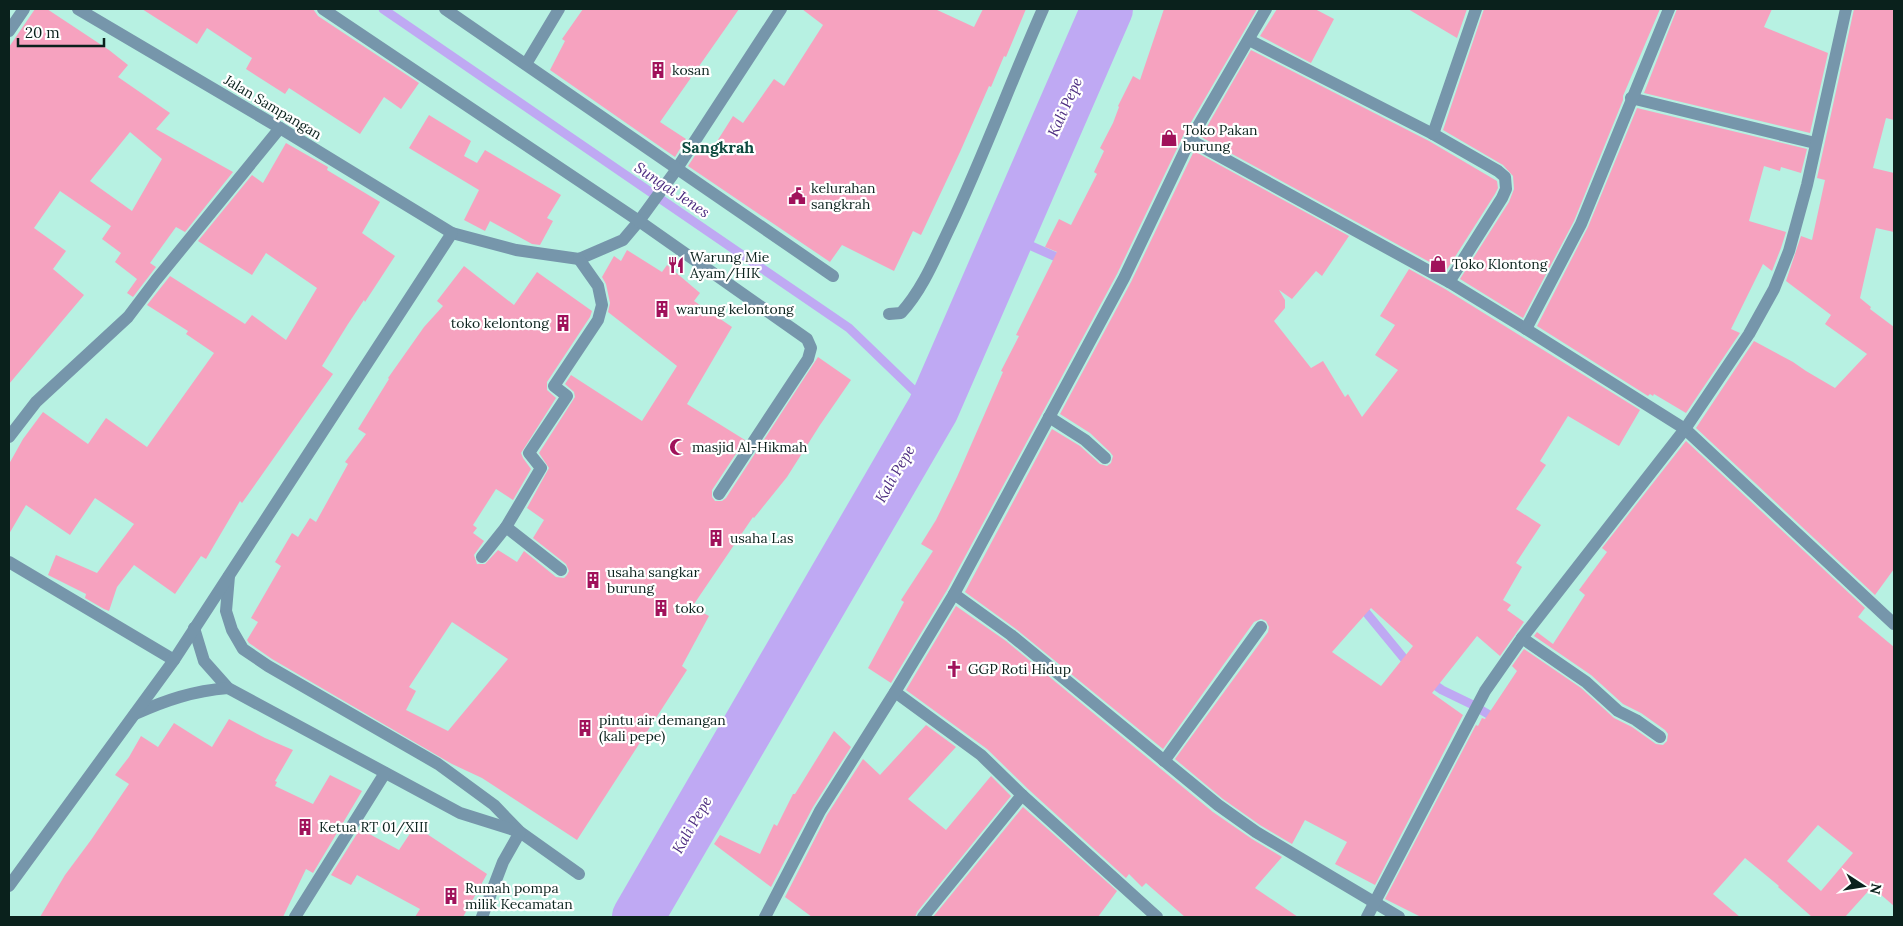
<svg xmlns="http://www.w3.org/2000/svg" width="1903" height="926" font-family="Lora,serif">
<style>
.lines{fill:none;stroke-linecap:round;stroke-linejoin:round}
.stream{stroke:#bfa9f3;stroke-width:9}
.river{stroke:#bfa9f3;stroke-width:52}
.building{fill:#f6a2bf;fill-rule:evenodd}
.minor{stroke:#7696ab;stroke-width:12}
.labels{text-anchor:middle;stroke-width:4.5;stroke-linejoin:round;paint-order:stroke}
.poi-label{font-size:14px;fill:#0a211c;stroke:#fff;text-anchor:start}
.street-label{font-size:14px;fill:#0a211c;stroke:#fff}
.water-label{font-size:15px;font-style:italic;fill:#4c2c80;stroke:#fff}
.quarter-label{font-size:16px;font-weight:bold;fill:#0d4a3f;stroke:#fff}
</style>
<rect width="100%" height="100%" fill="#b7f1e2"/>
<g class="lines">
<!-- stream -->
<g class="stream">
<polyline points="383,9 849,328 933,409"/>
<polyline points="1009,236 1065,261"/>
<polyline points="1360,605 1411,667"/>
<polyline points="1429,681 1442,690 1471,704 1498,720"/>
</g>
<!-- river -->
<polyline class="river" points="638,917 933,409 1107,9"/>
</g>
<!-- building -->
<g class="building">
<path d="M35,9H47L109,50L128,65L118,77L170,113L156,129L233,172L185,232L176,227L150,263L156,267L133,297L127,293L137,279L115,262L121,253L102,239L111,226L60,191L34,228L66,251L53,269L84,295L9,384V47ZM130,132L162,159L132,211L90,181Z"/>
<polygon points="142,9 313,9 318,16 419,83 401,109 384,97 360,134 289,88 285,94 246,69 252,58 207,28 197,44"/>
<polygon points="583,9 739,9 660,122 686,139 675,157 550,70 565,41 562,39"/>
<polygon points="802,9 935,9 974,27 983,9 1026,9 1006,57 1004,56 991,87 989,86 960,152 921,235 913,231 894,271 842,245 830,262 688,166 700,148 709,154 733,116 743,123 774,79 784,86 823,25"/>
<polygon points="1164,9 1257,9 1183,136 1117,274 947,590 891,683 868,668 904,602 901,600 933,551 921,544 936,520 957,477 1003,372 1001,371 1019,336 1016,335 1057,252 1045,247 1059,219 1071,225 1097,174 1094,172 1104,151 1100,148 1113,123 1119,107 1118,106 1133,76 1140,80"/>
<polygon points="1277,9 1315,9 1334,19 1311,63 1260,36"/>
<polygon points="1408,9 1467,9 1457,38"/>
<polygon points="1484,9 1660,9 1623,96 1623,100 1574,221 1523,318 1460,279 1509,202 1514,189 1513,176 1503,165 1443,130"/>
<polygon points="1677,9 1772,9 1764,27 1828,53 1810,133 1644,93"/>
<polygon points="1854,9 1894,9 1894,120 1886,118 1873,168 1894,173 1894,232 1876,228 1860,298 1871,307 1870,309 1894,327 1894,569 1875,595 1696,428 1754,341 1793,362 1806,371 1835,388 1867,354 1825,324 1831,315 1786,281 1801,236 1812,240 1825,180 1817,178"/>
<polygon points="1251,50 1429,141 1497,181 1498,188 1495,194 1446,271 1201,137"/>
<polygon points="1637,108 1807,149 1801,173 1781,167 1780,171 1764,166 1749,221 1786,232 1781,248 1772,271 1763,264 1731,329 1740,333 1686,413 1654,394 1653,396 1650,394 1648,396 1537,326 1588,227"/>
<polygon points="429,115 471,141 464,156 477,163 485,150 561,195 547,218 553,221 540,245 532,244 490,221 485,231 464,220 479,190 409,148"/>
<polygon points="286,143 328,167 327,170 380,202 362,233 395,256 365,302 364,300 348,324 322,366 333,374 242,503 240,501 206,559 201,556 175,594 134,565 117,587 109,611 104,609 85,598 86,594 48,575 56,555 97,573 134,524 95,498 70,535 26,505 9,534 9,464 23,439 43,412 88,444 106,418 147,447 214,353 186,334 188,331 147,305 170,276 245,324 252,315 286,340 317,288 266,253 252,275 198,241 252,175 263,183"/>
<path d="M1194,151L1349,236L1322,276L1316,271L1292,299L1279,290L1285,300V308L1274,321L1311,368L1323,361L1345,397L1348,394L1362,417L1398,370L1375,355L1395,325L1380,316L1409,269L1445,289L1640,410L1619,446L1568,416L1540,461L1546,465L1516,509L1541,525L1516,563L1522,567L1503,600L1511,605L1507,610L1524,622L1500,656L1477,636L1432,693L1463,715L1375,885L1335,864L1347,842L1305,820L1292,844L1260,825L1223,799L1175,759L1268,632L1269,627L1266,621L1261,619L1254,622L1163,749L1016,629L965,592L1052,429L1080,446L1100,464L1107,466L1111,463L1113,456L1110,452L1090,433L1060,414L1131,282ZM1371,608L1413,646L1381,686L1332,652Z"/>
<path d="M627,250L662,272L667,265L700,293L694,301L732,327L687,404L745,440L712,490V497L715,501H722L726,498L818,357L851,380L820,425L787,477L754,518L753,517L692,607L709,616L682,666L687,670L577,840L482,778L452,764L272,659L249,643L247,640L258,622L251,618L281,566L275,562L292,533L298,537L310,518L316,522L348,464L345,462L366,434L358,429L389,379L388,378L424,327L443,306L437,301L464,266L514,305L537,272L592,311L590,317L547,382V390L556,398L521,453L523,458L531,469L513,500L496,489L473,525L477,528L473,533L484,541L474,555L477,564H485L498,550L517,562L524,551L556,577L564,578L567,575L569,571L566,564L533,538L544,520L527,508L549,468L539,453L575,397L574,392L565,384L571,375L642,421L677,366L608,312L610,303L606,284L602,277L614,256L621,261ZM452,622L508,659L448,731L406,710L416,691L409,687Z"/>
<path d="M1686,441L1865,608L1858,617L1894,647V906L1872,887L1845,917H1812L1778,887L1779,886L1745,858L1713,894L1740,917H1421L1385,899L1476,725L1478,726L1482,718L1485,719L1517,671L1512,666L1524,649L1581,688L1614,718L1632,727L1656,744L1663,745L1667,741L1668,734L1665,730L1641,713L1623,704L1591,675L1534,636L1537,632L1553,644L1585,595L1579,590L1607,552L1602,548ZM1818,825L1853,853L1821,891L1787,861Z"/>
<polygon points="956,606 1006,641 1213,812 1252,839 1282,857 1255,888 1298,917 1185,917 1146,883 1142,887 1129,874 1126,878 1028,789 987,749 906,690"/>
<polygon points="229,719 265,738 293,750 275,781 277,782 275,786 313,804 330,775 362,791 313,873 306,869 283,917 40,917 65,875 91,840 129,784 115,775 129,757 141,736 158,747 174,723 212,747"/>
<polygon points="926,725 956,747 908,799 946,830 991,776 1011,796 917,912 915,917 812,917 785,897 827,815 863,759 880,775"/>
<polygon points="834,731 851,747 813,807 771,887 714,844 720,835 760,854 774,824 777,826 793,794 795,794"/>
<polygon points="1023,807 1117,891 1098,917 933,917"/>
<polygon points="415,826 487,874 463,917 415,917 420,909 357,875 351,885 331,875 360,829 399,850"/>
</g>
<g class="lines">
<!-- minor -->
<g class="minor">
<polyline points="78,9 280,128 452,233 516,250 579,259 623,240 639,221 674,173 781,9"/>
<polyline points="323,9 639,221 807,339 811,348 808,359 719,494"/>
<polyline points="445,9 833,276"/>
<polyline points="9,31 24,9"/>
<polyline points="1249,40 1433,134 1498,171 1505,177 1506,189 1502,198 1449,282"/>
<polyline points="526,64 559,9"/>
<polyline points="1631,98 1815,143"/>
<polyline points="1433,134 1476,9"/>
<polyline points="1190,140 1449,282 1526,329 1685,429 1894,624"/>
<path d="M889,314L901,313C923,289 936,256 950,227C984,155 1011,81 1043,9"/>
<polyline points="1526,329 1581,224 1669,9"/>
<polyline points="1049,417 1085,440 1105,458"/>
<polyline points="9,437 36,402 128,317 156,280 280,128"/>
<polyline points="506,527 561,570"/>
<polyline points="482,557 506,527 541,468 529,453 567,396 554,386 598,320 602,305 598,286 579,259"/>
<polyline points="9,562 174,660"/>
<polyline points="229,576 226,611 232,630 243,649 268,666 438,764 494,805 520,832 579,874"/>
<polyline points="954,594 1011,635 1218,805 1256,832 1399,917"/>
<polyline points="194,628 204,661 228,688 460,813 517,831"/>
<polyline points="1522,638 1586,682 1618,711 1636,720 1660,737"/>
<polyline points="895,692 981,755 1022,795 1157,917"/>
<path d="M135,714C166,700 193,691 228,688"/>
<polyline points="1164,761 1261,627"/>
<polyline points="9,886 174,660 452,233"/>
<polyline points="295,917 385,773"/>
<polyline points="482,917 503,862 520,832"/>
<polyline points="765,917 820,811 895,692 954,594 1124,278 1190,140 1266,9"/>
<polyline points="923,917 1022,795"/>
<polyline points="1367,917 1485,691 1522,638 1685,429 1749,334 1774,289 1789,251 1807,185 1846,9"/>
</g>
</g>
<!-- icons -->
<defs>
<g id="building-bare" transform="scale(1.35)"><path d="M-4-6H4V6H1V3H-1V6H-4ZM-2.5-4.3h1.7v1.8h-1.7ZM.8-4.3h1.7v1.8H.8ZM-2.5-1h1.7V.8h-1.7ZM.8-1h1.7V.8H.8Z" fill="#a0115a" stroke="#fff" stroke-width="2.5" paint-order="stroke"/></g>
<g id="shop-bare" transform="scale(1.35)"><path d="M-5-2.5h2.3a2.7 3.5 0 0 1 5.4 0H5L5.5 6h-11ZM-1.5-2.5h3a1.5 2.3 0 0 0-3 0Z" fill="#a0115a" stroke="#fff" stroke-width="2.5" paint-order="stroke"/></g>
<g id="civic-bare" transform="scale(1.35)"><path d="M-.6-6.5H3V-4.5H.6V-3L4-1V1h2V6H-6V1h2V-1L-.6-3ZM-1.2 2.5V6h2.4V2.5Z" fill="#a0115a" stroke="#fff" stroke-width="2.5" paint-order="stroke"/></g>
<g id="restaurant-bare" transform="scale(1.35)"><path d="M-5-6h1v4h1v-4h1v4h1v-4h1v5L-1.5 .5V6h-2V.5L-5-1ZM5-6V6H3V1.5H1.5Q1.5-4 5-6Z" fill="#a0115a" stroke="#fff" stroke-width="2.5" paint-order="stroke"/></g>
<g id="mosque-bare" transform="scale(1.35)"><path d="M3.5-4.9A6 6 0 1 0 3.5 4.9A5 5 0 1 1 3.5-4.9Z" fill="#a0115a" stroke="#fff" stroke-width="2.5" paint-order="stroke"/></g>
<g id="church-bare" transform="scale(1.35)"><path d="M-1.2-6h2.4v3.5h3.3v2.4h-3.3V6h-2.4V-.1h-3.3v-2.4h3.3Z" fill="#a0115a" stroke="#fff" stroke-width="2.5" paint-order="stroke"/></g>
</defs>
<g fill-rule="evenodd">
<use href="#building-bare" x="658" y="70"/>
<use href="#shop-bare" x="1169" y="138"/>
<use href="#civic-bare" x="797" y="196"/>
<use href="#shop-bare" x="1438" y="264"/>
<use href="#restaurant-bare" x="676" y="265"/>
<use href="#building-bare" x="662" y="309"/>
<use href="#building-bare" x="563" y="323"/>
<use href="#mosque-bare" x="678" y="447"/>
<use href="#building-bare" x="716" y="538"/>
<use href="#building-bare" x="593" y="580"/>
<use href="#building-bare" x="661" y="608"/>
<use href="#church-bare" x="954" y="669"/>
<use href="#building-bare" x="585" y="728"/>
<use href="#building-bare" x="305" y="827"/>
<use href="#building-bare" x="451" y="896"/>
</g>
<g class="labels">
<!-- poi labels -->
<g class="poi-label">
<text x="672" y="75">kosan</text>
<text x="1183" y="135">Toko Pakan<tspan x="1183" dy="16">burung</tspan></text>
<text x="811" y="193">kelurahan<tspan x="811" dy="16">sangkrah</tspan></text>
<text x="690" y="262">Warung Mie<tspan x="690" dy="16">Ayam/HIK</tspan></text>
<text x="1452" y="269">Toko Klontong</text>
<text x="676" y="314">warung kelontong</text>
<text x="549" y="328" text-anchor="end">toko kelontong</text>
<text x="692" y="452">masjid Al-Hikmah</text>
<text x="730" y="543">usaha Las</text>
<text x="607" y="577">usaha sangkar<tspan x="607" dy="16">burung</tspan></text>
<text x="675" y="613">toko</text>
<text x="968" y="674">GGP Roti Hidup</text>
<text x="599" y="725">pintu air demangan<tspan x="599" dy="16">(kali pepe)</tspan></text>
<text x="319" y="832">Ketua RT 01/XIII</text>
<text x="465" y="893">Rumah pompa<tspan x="465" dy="16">milik Kecamatan</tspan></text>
</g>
<!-- street labels -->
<g class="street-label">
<text transform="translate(273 107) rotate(31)" y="5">Jalan Sampangan</text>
</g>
<!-- water labels -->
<g class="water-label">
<text transform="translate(1065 107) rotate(-66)" y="5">Kali Pepe</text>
<text transform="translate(672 190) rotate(34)" y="5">Sungai Jenes</text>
<text transform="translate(895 474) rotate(-60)" y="5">Kali Pepe</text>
<text transform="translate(692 825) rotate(-60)" y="5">Kali Pepe</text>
</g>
<!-- quarter labels -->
<g class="quarter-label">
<text x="718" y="153">Sangkrah</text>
</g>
</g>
<!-- border -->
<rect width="1903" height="926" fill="none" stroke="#0a211c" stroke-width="20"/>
<!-- north arrow -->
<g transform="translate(1863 886) rotate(102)" stroke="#ffffff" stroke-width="4" paint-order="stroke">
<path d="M0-4L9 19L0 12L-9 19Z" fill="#0a211c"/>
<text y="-8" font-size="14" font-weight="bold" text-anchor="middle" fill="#0a211c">N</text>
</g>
<!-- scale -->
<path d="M18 38v8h86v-8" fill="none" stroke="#0a211c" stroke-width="2.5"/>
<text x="25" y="38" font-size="15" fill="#0a211c" stroke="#ffffff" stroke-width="4" paint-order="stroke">20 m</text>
</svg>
